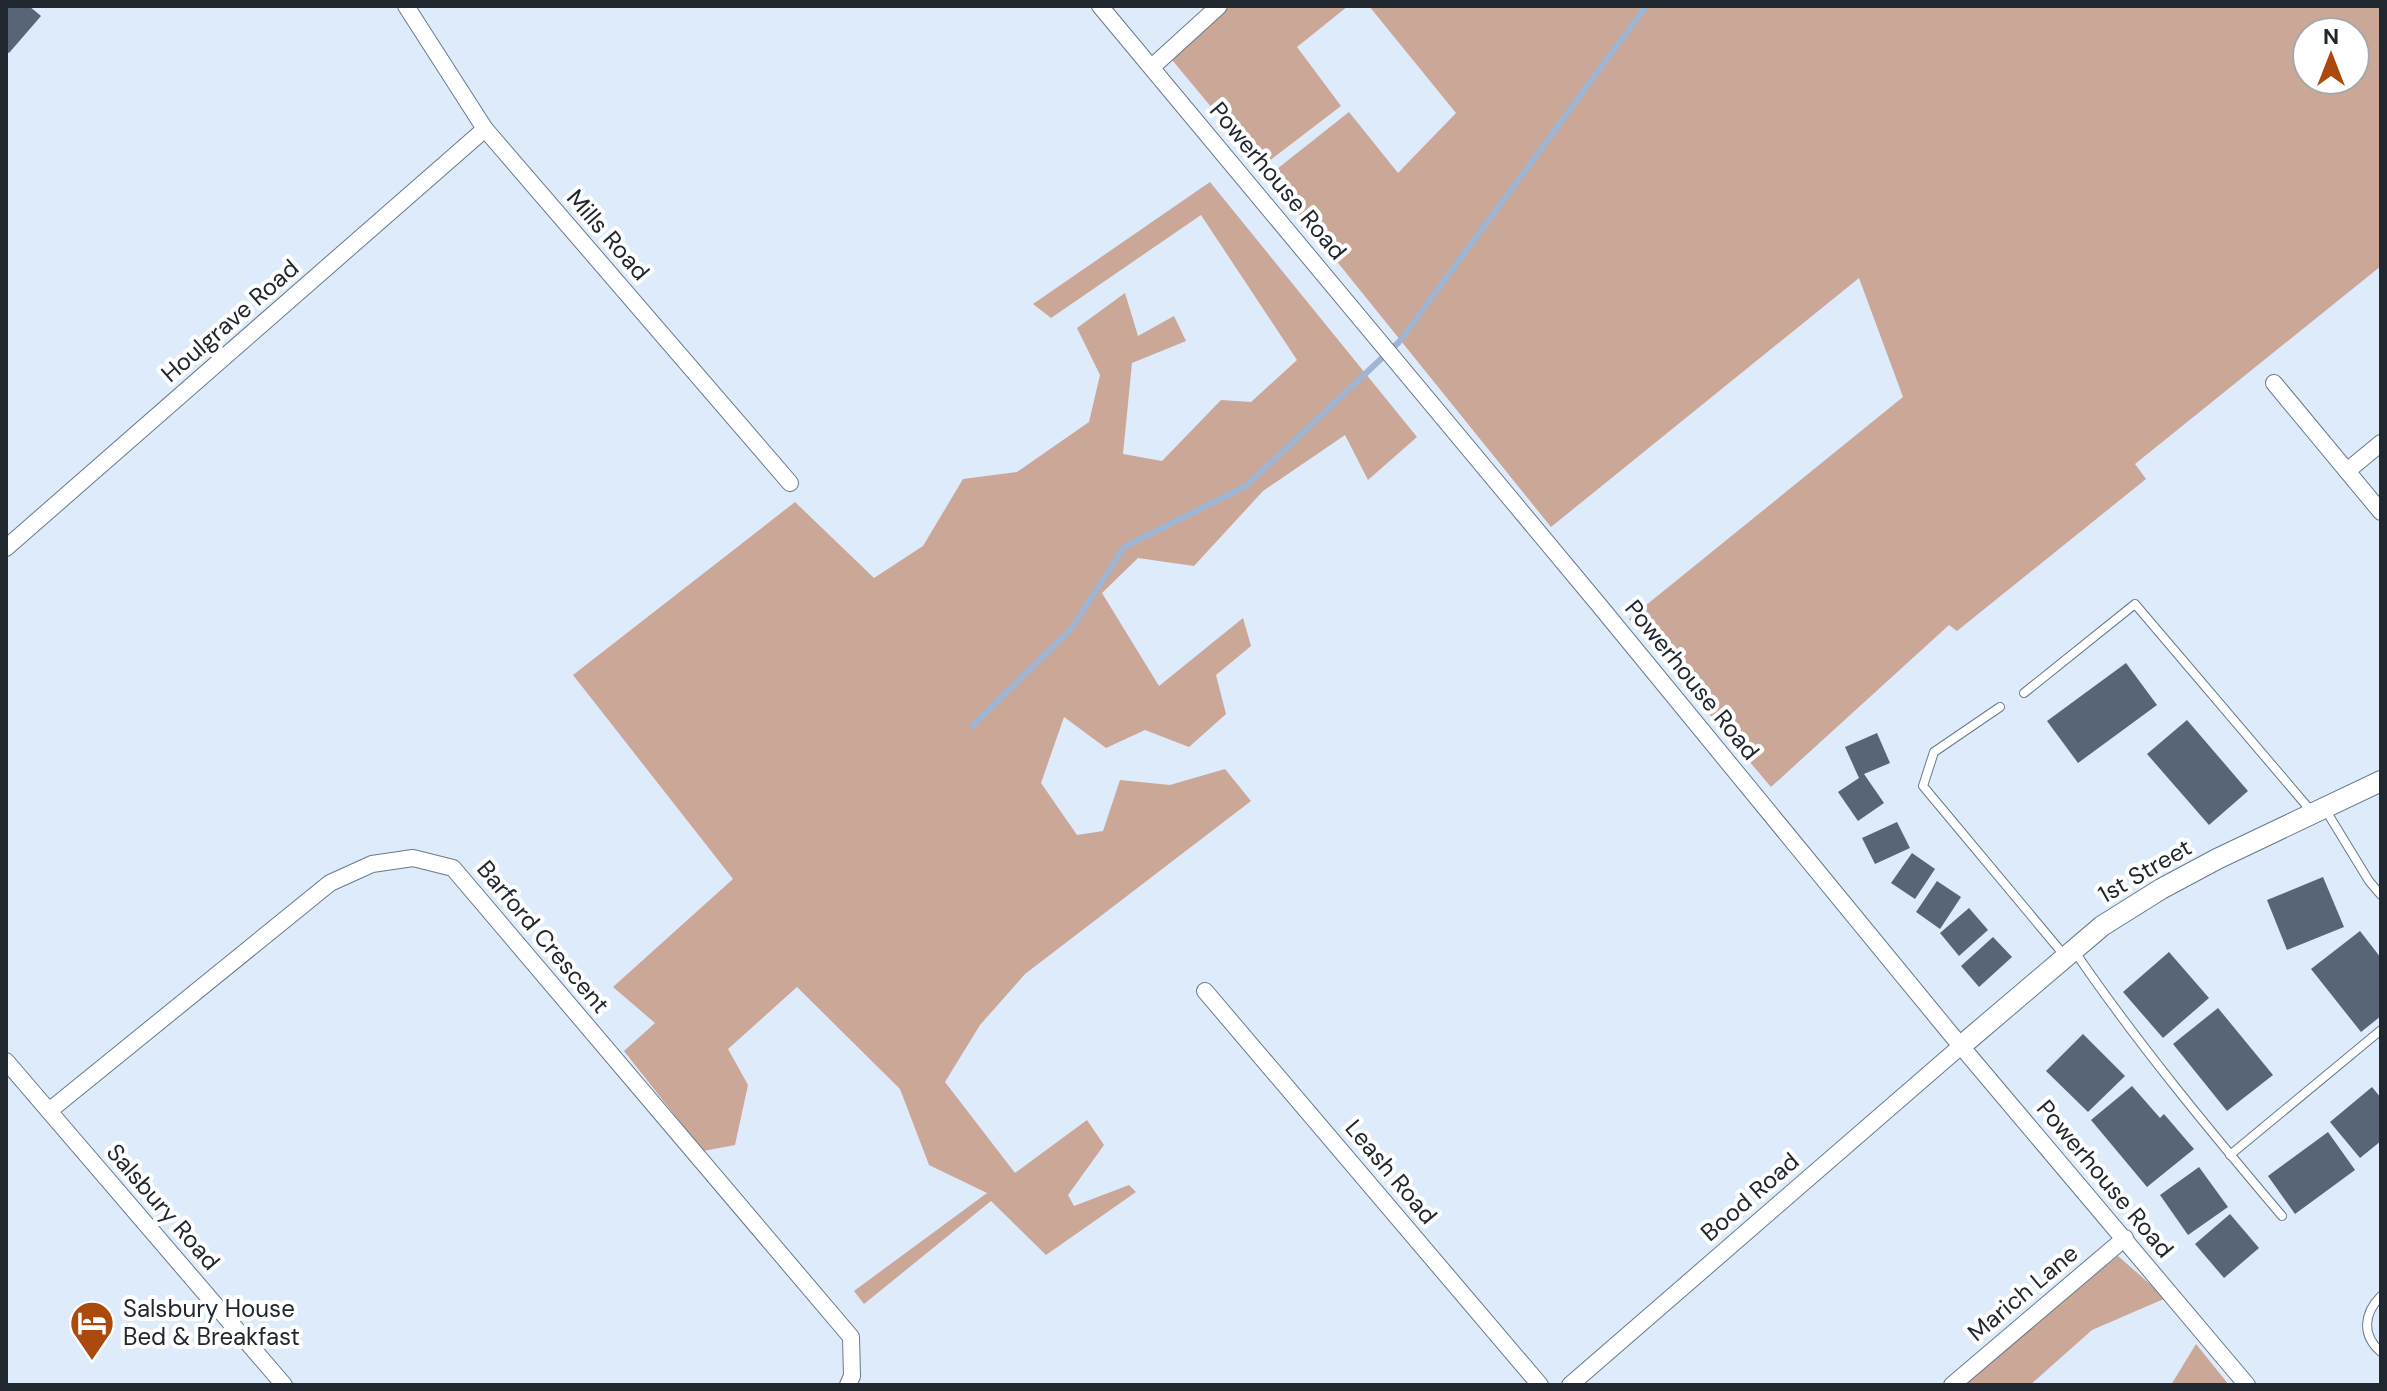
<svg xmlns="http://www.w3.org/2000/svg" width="2387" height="1391" font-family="'DM Sans',sans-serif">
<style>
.forest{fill:#caa797;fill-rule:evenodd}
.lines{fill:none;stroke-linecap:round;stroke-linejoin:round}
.stream{stroke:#9fb5d1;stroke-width:6}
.building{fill:#576577}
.service-casing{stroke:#6a798b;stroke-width:10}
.minor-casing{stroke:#6a798b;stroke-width:18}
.tertiary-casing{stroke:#6a798b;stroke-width:22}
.service{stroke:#fff;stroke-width:8}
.minor{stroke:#fff;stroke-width:16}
.tertiary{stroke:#fff;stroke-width:20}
.labels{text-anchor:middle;stroke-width:8;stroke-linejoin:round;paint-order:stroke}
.street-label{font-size:24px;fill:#21272e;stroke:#fff}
.poi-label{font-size:24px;fill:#21272e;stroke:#fff;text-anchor:start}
</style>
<rect width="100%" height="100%" fill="#deebfb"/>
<!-- forest -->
<g class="forest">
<polygon points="1230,6 1348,6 1297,47 1341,106 1261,167 1168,55"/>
<path d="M1369,6H2381V266L2135,464L2146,479L1957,631L1949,625L1771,787L1629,619L1903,397L1859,278L1551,527L1268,176L1349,112L1398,173L1456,113ZM2355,32V80H2307V32Z"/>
<polygon points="1210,182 1417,437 1368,480 1345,435 1263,491 1194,566 1138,558 1102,593 1159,686 1243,618 1251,646 1216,675 1226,714 1189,747 1145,730 1106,748 1064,717 1041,783 1077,835 1103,831 1120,780 1170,785 1225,769 1251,801 1025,974 980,1025 945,1082 1015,1173 1087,1120 1104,1145 1068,1195 1074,1206 1129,1185 1136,1192 1046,1255 991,1201 864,1304 854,1291 987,1193 929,1165 900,1089 797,987 728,1049 748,1085 735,1145 703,1151 624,1051 655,1023 613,987 733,879 573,675 795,502 874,578 923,546 963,479 1017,472 1089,422 1100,375 1077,328 1125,293 1138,336 1174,316 1186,341 1132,363 1123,454 1162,461 1221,400 1251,402 1297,360 1201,215 1051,318 1033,304"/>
<polygon points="2118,1256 2166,1298 2092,1330 2030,1385 1959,1385"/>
<polygon points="2196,1344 2229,1385 2171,1385"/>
</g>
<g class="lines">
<!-- stream -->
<polyline class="stream" points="972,726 1072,628 1124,547 1246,486 1399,342 1646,6"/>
</g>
<!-- building -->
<g class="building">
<polygon points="6,6 29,6 41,16 9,53 6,51"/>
<polygon points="2126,663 2157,705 2078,763 2047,721"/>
<polygon points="2187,720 2248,791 2209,825 2147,754"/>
<polygon points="1877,733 1890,763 1864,774 1884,803 1858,821 1838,792 1859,778 1845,747"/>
<polygon points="1897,822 1910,848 1875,864 1862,838"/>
<polygon points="1912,853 1935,869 1915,899 1891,883"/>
<polygon points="2323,877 2344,927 2287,950 2267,900"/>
<polygon points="1937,881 1961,897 1940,929 1916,912"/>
<polygon points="1969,908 1988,930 1959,956 1940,933"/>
<polygon points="2360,931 2381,958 2381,1016 2361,1032 2311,969"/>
<polygon points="1993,937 2012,957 1979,987 1961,966"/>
<polygon points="2169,952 2209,998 2163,1038 2123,992"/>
<polygon points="2218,1008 2273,1075 2227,1111 2173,1044"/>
<polygon points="2083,1034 2125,1076 2088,1112 2046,1071"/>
<polygon points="2132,1086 2160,1118 2164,1114 2194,1149 2147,1187 2091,1120"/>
<polygon points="2372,1087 2381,1098 2381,1141 2360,1158 2330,1122"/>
<polygon points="2328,1132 2355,1170 2295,1214 2268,1176"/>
<polygon points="2199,1167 2228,1207 2188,1235 2160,1195"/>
<polygon points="2230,1214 2259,1248 2224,1278 2195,1244"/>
</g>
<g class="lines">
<!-- service casing -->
<g class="service-casing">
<g id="service">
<polyline points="2024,693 2135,604 2312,812"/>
<polyline points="2000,707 1934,752 1923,786 2064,955"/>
<polyline points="2325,809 2369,881 2381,895"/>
<path d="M2075,952C2138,1044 2210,1131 2282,1216"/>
<polyline points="2230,1155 2381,1030"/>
<path d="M2381,1296C2364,1313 2361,1335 2381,1352"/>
</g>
</g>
<!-- minor casing -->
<g class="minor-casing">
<g id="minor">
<polyline points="406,6 485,129 790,483"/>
<polyline points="1100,6 1599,605 1950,1033 2247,1385"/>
<polyline points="1152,67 1219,6"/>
<polyline points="2274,383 2381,512"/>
<polyline points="2347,471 2381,443"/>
<polyline points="6,548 485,129"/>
<polyline points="1205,991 1540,1385"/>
<polyline points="6,1061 284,1385"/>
<polyline points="49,1111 330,883 372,864 413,858 453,868 851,1337 852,1376 848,1385"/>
<polyline points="1570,1385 1961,1046"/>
<polyline points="1952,1385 2125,1238"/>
</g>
</g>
<!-- tertiary casing -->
<g class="tertiary-casing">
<polyline id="tertiary" points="1961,1046 2102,926 2161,889 2217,859 2381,781"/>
</g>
<!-- service -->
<use href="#service" class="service"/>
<!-- minor -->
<use href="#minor" class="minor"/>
<!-- tertiary -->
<use href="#tertiary" class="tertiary"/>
</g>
<!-- icons -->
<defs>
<g id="hotel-pin" transform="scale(2.3)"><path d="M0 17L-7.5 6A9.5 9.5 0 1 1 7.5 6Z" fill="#ac4a0e" stroke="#fff"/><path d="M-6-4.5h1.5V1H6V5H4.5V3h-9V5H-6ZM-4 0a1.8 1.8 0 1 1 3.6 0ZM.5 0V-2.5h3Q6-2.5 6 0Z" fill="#fff"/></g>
</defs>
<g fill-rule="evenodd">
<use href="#hotel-pin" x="92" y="1323"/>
</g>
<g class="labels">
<!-- street labels -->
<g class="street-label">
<text transform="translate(1278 181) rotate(50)" y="8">Powerhouse Road</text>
<text transform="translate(608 235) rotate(49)" y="8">Mills Road</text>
<text transform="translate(230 321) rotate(-41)" y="8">Houlgrave Road</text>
<text transform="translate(1692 680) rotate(51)" y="8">Powerhouse Road</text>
<text transform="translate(2145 871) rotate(-30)" y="8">1st Street</text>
<text transform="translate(543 937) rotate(50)" y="8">Barford Crescent</text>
<text transform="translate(1391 1172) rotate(50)" y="8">Leash Road</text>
<text transform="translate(2105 1179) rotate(50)" y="8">Powerhouse Road</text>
<text transform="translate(1750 1197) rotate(-41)" y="8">Bood Road</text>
<text transform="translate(163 1207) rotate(49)" y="8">Salsbury Road</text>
<text transform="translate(2023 1293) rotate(-40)" y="8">Marich Lane</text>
</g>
<!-- poi labels -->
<g class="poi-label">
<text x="123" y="1317">Salsbury House<tspan x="123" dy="28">Bed &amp; Breakfast</tspan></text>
</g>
</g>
<!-- border -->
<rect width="2387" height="1391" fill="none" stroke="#21272e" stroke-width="16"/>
<!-- north arrow -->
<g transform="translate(2331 56)"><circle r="38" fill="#ffffff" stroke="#a6a9ab" stroke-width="2"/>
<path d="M0-6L14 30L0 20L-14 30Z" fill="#ac4a0e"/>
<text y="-12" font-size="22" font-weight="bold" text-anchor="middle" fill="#21272e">N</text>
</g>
</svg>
